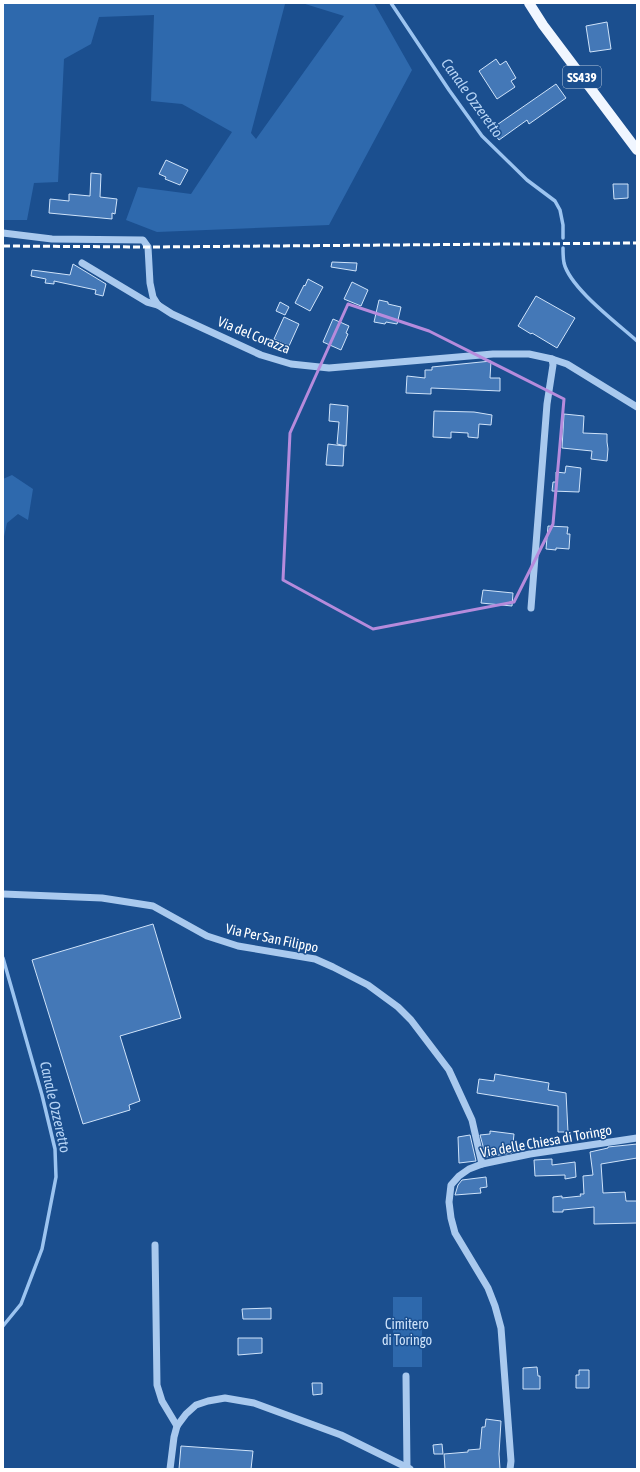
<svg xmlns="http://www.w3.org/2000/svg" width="640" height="1472" font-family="'Asap Condensed',sans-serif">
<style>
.green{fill:#2e69ad}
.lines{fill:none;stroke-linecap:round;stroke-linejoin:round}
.stream{stroke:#9cc4f0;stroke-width:3.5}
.building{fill:#4478b7;stroke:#cfe3fa}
.minor{stroke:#a9c9ee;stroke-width:7}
.major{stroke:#f0f6ff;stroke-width:10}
.rail{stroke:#fff;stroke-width:3;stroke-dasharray:7 3;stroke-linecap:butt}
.marked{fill:none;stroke:#b68bdc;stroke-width:3;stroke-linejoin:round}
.labels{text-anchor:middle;stroke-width:3;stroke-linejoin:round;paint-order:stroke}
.shield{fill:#1b4f8f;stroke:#bbcadd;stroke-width:1}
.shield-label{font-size:13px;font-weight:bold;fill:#fff}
.street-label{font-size:14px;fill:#fff;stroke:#1b4f8f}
.park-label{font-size:14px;fill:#cfe3fa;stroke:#1b4f8f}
.water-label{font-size:15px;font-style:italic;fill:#b5d3f5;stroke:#1b4f8f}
</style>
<rect width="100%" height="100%" fill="#1b4f8f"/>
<!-- green -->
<g class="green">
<polygon points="3,3 279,3 285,4 251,133 256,139 344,16 302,3 374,3 412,70 329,225 157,232 126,220 138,187 191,194 232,132 182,104 151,101 154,15 99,17 91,44 64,59 58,182 34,183 27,220 3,220"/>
<polygon points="12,475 33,489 28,520 18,514 7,523 3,541 3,479"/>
<rect x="393" y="1297" width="29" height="70"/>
</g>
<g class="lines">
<!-- stream -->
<g class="stream">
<polyline points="391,3 449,90 482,136 527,180 555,201 560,210 563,225 563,238"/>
<path d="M563,248C563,253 563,258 564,263C570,288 617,323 637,341"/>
<polyline points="3,958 42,1095 55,1149 56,1177 42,1249 21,1304 3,1326"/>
</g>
</g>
<!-- building -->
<g class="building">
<polygon points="607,22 611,49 590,52 586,26"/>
<polygon points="496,59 500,65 506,61 516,78 511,81 515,87 497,99 479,71"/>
<polygon points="556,84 566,98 529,124 527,120 499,140 491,129"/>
<polygon points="166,160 188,170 180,185 165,179 166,177 159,174"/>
<polygon points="91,173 101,174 100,197 117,199 115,214 112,213 112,219 49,213 50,199 69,201 69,194 90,196"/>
<polygon points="613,184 628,184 628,198 614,199"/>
<polygon points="332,262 357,263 356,271 331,267"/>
<polygon points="73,264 106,284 103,296 95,294 96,290 54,281 54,284 45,283 46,279 31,276 32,270 70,275"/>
<polygon points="308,279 323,287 310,311 295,303 304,285 305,286"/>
<polygon points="352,282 368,290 361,306 344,299"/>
<polygon points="536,296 575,318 557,348 532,333 531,334 518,326"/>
<polygon points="379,300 388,302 388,304 401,307 397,324 386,322 385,324 374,322"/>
<polygon points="280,302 289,307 285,315 276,311"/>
<polygon points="284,317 299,324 289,346 274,339"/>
<polygon points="333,319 349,326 346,333 348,334 341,350 323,342"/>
<polygon points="491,361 490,378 500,378 500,391 431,388 431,394 406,393 407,376 425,378 425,370 432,370 432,367"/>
<polygon points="330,404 348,406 346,446 337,444 339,422 329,421"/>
<polygon points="434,411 474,412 492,415 491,425 479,424 478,438 468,437 468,433 451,432 451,438 433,437"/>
<polygon points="564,414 584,416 583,433 607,434 607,442 608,449 607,461 591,459 592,451 562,448"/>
<polygon points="328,444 344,446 343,466 326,465"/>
<polygon points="566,466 581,468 579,492 552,491 553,482 556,482 556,472 565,473"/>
<polygon points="548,526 568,527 567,534 570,534 569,549 556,548 556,550 546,549"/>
<polygon points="483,590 513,593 512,606 481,603"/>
<polygon points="153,924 181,1018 120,1036 140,1101 129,1105 130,1110 83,1124 32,960"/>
<polygon points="495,1074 549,1083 548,1090 566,1093 568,1132 558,1132 558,1106 477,1093 479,1079 494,1081"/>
<polygon points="490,1131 514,1134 512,1153 486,1157 480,1135 490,1134"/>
<polygon points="470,1135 476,1161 459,1163 458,1137"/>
<polygon points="637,1144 637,1158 601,1164 603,1193 625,1192 626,1201 637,1201 637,1223 594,1224 594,1207 563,1210 563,1212 553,1212 553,1197 562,1196 562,1198 581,1196 580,1194 584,1194 583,1176 593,1175 590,1152 608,1148 608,1147"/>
<polygon points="552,1159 552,1165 575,1162 576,1177 565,1179 565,1175 535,1176 534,1160"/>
<polygon points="486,1177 487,1187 480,1188 481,1193 455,1195 458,1185 462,1180"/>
<polygon points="271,1308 271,1319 243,1319 242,1309"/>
<polygon points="238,1338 262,1338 262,1353 238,1355"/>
<polygon points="537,1367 538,1376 540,1376 540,1389 523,1389 523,1368"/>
<polygon points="579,1370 589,1370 589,1388 576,1388 576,1375 579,1375"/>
<polygon points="312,1383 322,1383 322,1394 313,1395"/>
<polygon points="486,1419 501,1421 499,1454 500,1469 445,1469 444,1454 468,1452 468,1450 480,1449 482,1427 485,1427"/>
<polygon points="442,1444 443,1454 434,1454 433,1445"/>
<polygon points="181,1446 253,1451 251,1469 179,1469"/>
</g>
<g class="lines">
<!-- minor -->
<g class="minor">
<polyline points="3,233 52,239 143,240 148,247 150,283 153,297 158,305 172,314 261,355 291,364 329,368 493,354 529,354 552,359 567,364 637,407"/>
<polyline points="82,263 147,302 158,305"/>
<polyline points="531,608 547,404 553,365 552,359"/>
<polyline points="3,894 102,898 153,906 207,936 238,946 315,959 333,967 368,985 398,1007 411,1020 449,1070 472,1120 482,1164"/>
<polyline points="155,1245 157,1385 162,1401 177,1426"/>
<polyline points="406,1376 407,1468"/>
<polyline points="170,1469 174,1437 177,1426 186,1414 196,1405 208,1401 225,1398 254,1403 341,1435 410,1469"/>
<polyline points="510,1469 511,1461 501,1328 495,1306 488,1288 455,1233 451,1218 449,1202 451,1185 459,1176 469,1169 482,1164 530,1154 637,1138"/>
</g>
<!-- major -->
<polyline class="major" points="529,3 543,25 637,150"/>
<!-- rail -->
<polyline class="rail" points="3,246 148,247 637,243"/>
</g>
<!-- marked area -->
<path class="marked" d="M348,304L429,331L564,399L553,524L514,602L373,629L283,580L290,433Z"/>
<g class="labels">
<!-- shield labels -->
<rect class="shield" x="563" y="66" width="38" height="22" rx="3"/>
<g class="shield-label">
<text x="582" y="82">SS439</text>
</g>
<!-- street labels -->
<g class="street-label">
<text transform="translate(254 335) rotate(22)" y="5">Via del Corazza</text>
<text transform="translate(272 938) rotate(12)" y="5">Via Per San Filippo</text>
<text transform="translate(546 1141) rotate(-10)" y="5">Via delle Chiesa di Toringo</text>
</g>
<!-- park labels -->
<g class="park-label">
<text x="407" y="1329">Cimitero<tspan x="407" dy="16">di Toringo</tspan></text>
</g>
<!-- water labels -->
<g class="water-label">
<text transform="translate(472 98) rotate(54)" y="5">Canale Ozzeretto</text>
<text transform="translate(55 1107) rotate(77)" y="5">Canale Ozzeretto</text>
</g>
</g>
<!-- border -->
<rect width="640" height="1472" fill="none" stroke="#ffffff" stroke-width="8"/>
</svg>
